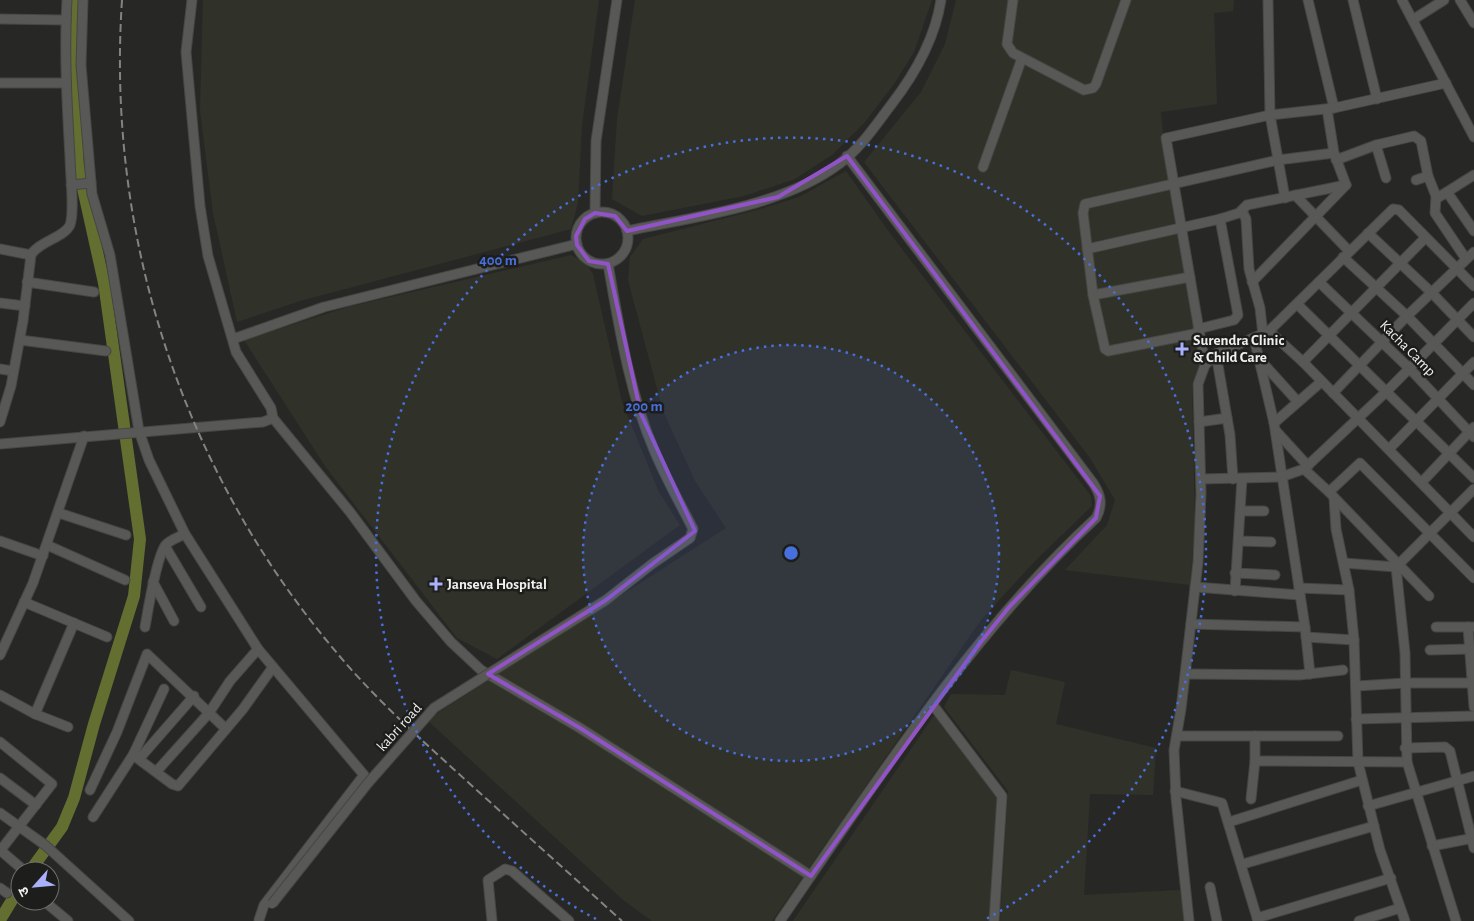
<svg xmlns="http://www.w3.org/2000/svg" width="1474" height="921" font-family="'Alegreya Sans','Noto Sans Devanagari',sans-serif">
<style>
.built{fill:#303229}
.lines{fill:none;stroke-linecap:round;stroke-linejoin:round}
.river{stroke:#636f30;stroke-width:12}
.minor-casing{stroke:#464644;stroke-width:11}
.minor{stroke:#585956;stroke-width:9}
.rail{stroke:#838481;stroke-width:2;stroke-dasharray:8 4;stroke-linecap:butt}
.minor-bridge-casing{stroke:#464644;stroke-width:11;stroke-linecap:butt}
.minor-bridge{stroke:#585956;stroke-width:9}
.marked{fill:none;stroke:#9253c9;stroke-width:4;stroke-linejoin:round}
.ring{fill:none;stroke:#476fdd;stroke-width:2.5;stroke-dasharray:2.5 5}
.poi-dot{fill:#a9b0fc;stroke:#1d1e1c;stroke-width:2}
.labels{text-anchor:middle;stroke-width:5;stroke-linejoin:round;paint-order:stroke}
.poi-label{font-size:15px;font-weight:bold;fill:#f0f1ef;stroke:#1d1e1c;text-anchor:start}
.street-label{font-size:15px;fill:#f0f1ef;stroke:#1d1e1c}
.centre{fill:#476fdd;stroke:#1d1e1c;stroke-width:2.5}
.ring-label{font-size:15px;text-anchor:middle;font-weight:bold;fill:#476fdd;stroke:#1d1e1c;stroke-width:5;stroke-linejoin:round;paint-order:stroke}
</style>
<rect width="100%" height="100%" fill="#272825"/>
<!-- built -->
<g class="built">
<polygon points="203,0 599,0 582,125 578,203 571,229 300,301 237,322 213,213 200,111"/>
<polygon points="635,0 932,0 914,52 894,84 865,122 832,155 795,179 744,196 642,216 612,199 617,119"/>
<polygon points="956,0 1234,0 1233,11 1214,13 1217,104 1161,112 1165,154 1201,360 1192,383 1195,527 1190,585 1065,570 1107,525 1115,500 1090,458 864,162 921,92 945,44"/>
<polygon points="846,171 889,232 1091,496 1092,506 1034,562 981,620 772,921 652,921 622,899 427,720 726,528 695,481 663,411 628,280 630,257 643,239 757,210 799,197"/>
<polygon points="571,255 586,263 593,274 622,402 659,492 680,525 497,659 457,638 325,466 244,340 348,307"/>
<polygon points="1011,670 1065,682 1056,724 1156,748 1153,795 1090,794 1084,895 1180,890 1185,921 1000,921 1008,791 944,707 951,694 1005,695"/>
<polygon points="935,714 998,797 990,921 793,921"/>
</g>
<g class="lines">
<!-- river -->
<g class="river">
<polyline points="30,871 62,827 74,798 94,724 134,596 140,539 104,283 78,166 73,70 76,0"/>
<polyline points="0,920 20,887"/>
</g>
<!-- minor casing -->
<g class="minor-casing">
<g id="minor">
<polyline points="83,0 81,65 92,194 110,255 139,431 149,460 185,534 258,649 364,775 264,905 259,920"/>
<polyline points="192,0 186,52 200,206 208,256 236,352 271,408 273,418 350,512 416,601 451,642 481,670 580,728 811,876"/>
<polyline points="1013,0 1007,44 1013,53 1084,90 1093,88 1096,84 1126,0"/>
<polyline points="1268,0 1270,115 1285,198"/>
<polyline points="1308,0 1334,108 1446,83"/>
<polyline points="1353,0 1377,99"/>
<polyline points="1402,0 1474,137"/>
<polyline points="1460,0 1474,23"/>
<polyline points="0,19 66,20"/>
<polyline points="1414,19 1444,0"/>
<polyline points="0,83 66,83"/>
<polyline points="1327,109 1334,153 1346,185"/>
<polyline points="1376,145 1386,178"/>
<polyline points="1336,160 1376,145 1414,136 1421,141 1428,176 1436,196 1439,197 1474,175"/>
<polyline points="983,167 1022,58"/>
<polyline points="1416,180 1428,176"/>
<polyline points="71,185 91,183"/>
<polyline points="1447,192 1474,231"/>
<polyline points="1295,195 1349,251"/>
<polyline points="1436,196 1435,213 1466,259"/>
<polyline points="1242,211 1246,219 1249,269 1260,308 1263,335"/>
<circle cx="602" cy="238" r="26"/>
<polyline points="595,213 596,141 617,0"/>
<path d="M627,231C693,217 784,206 839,164C860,149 875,126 891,105C915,74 935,39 941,0"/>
<polyline points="1368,233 1432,293 1474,337"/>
<polyline points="0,249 31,255"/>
<polyline points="1087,249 1220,219 1239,213 1247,205 1346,185"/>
<polyline points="1343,257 1407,316 1474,385"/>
<path d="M608,264C619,326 629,392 654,450C665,477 680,503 693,529L690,538L652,564"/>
<polyline points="27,282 94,292"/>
<polyline points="1252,282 1346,185"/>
<polyline points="1319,282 1410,369 1474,437"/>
<polyline points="1093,295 1190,277"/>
<polyline points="0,303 25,306"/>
<polyline points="1297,304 1474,478"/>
<polyline points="1198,329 1234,320 1238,315 1220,219"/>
<polyline points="1269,331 1303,362 1474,537"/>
<polyline points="1199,333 1108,351 1105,349 1093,295 1083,213 1085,204 1278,160 1334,153"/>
<polyline points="1254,338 1274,423 1305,627 1310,674"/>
<polyline points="233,339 324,307 577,244"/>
<polyline points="20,340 106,351"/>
<polyline points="1216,354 1230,435 1233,479"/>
<polyline points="1261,361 1298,402"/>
<polyline points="1303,362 1425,238"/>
<polyline points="1205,365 1166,138 1270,115 1334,108"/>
<polyline points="0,369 13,371"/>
<polyline points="1333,393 1407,316 1474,252"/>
<path d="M0,422L11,386L23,321L31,255C38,242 65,237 70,225C75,211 70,173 70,157C67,105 64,52 67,0"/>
<polyline points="1199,422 1227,418"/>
<polyline points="1274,423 1321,382"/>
<polyline points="1276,431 1308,466"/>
<polyline points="0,444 263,422 273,418"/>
<polyline points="1389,449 1474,362"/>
<polyline points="1304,469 1329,492 1429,596"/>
<polyline points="1201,479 1281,477 1304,469 1387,391 1474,303"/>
<polyline points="1422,482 1474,427"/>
<polyline points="1329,492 1360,463 1474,578"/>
<polyline points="1334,498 1336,529 1349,590 1354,640 1358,762 1380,850 1405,921"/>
<polyline points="1241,511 1264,511"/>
<polyline points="59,513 126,535"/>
<polyline points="0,541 43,556"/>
<polyline points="1239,541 1271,542"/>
<polyline points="47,545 125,580"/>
<polyline points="165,546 201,607"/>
<polyline points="1344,563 1396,567"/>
<polyline points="1235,573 1275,575"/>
<polyline points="153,582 174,621"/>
<polyline points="1195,587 1300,595"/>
<polyline points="1299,588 1349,590"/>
<polyline points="1235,591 1242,479"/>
<polyline points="24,602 107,637"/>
<polyline points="1191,624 1305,627"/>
<path d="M145,627C148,610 156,559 165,546C169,540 179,537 185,534"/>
<polyline points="1436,627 1474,627"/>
<polyline points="1468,627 1474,707"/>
<polyline points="1306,637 1354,640"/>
<polyline points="1430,650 1470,649"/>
<polyline points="0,655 33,583 84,436"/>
<polyline points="1186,674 1299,675 1343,670"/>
<polyline points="1357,686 1405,683 1472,683"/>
<polyline points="0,695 35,714 68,727"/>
<polyline points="933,705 1002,796 994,921"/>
<polyline points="35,714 74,623"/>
<polyline points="1356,719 1474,716"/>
<polyline points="1177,736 1338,736"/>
<polyline points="1255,736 1255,761 1407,762"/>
<polyline points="0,742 52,784 0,851"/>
<polyline points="1405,748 1445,747 1450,751 1474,848"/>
<polyline points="133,755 172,784 178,786 243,709 273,667"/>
<polyline points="139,759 194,696"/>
<polyline points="156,772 209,713 230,681 258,649"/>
<polyline points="0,778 36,805"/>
<polyline points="90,790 117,732 147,654 226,729"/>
<polyline points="1175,791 1222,803 1258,921"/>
<polyline points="1251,799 1255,761"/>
<polyline points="1368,806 1474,776"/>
<polyline points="0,813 45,845 129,921"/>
<polyline points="93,817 133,755 164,689"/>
<polyline points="1229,822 1362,780"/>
<polyline points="1432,846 1474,838"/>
<polyline points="0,850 21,868"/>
<polyline points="1243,864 1374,826"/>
<polyline points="1210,887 1217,921"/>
<polyline points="0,888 7,893"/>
<polyline points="44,901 68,921"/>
<polyline points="1257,918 1391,878"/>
<polyline points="492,921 488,880 505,869 512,871 569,921"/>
<path d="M780,921C875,783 972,632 1096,518C1103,505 1101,495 1093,483L847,156"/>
<polyline points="1189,921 1176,798 1174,750 1181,709 1198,562 1201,494 1198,384 1205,365 1216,354 1269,331 1393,209 1399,210 1474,286"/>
<polyline points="1359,921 1400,908"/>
<polyline points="1456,921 1407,762 1405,653 1396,567 1474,489"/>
</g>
</g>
<!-- minor -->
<use href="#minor" class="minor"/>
<!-- rail -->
<path class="rail" d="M122,0C106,237 183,472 337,653C377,701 424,742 470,784C521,830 571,875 622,921"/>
<!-- minor-bridge casing -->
<g class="minor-bridge-casing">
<polyline id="minor-bridge" points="272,904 368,783 434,708 606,600 652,564"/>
</g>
<!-- minor-bridge -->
<use href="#minor-bridge" class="minor-bridge"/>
</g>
<!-- marked area -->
<path class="marked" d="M847,156L1100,496L1096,518L1010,606L980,643L811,876L580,728L488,674L606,600L695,531L641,414L608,264L589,261L577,245L576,236L585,219L595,213L615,216L627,231L778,197Z"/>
<!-- distance rings -->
<circle cx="791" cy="553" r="208" fill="#476fdd" fill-opacity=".12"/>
<g class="ring">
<circle cx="791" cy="553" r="208"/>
<path d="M596 919A415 415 0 1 1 986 919"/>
</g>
<!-- markers -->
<g class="poi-dot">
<path d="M1179.5 341.5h5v5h5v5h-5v5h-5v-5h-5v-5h5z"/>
<path d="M433.5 576.5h5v5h5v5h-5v5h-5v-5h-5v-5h5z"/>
</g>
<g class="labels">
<!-- poi labels -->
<g class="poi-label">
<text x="1193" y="345">Surendra Clinic<tspan x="1193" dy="17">&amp; Child Care</tspan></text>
<text x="447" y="589">Janseva Hospital</text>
</g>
<!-- street labels -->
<g class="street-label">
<text transform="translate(1408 348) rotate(45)" y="5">Kacha Camp</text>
<text transform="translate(399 727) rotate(-48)" y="5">kabri road</text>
</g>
</g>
<circle cx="791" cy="553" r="8" class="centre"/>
<g class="ring-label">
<text x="498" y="265">400 m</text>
<text x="644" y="411">200 m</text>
</g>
<!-- north arrow -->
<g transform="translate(35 886) rotate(243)"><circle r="24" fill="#1d1e1c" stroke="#717270"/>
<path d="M0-4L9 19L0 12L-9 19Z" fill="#a9b0fc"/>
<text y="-8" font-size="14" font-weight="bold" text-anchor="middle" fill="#f0f1ef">उ</text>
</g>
</svg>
